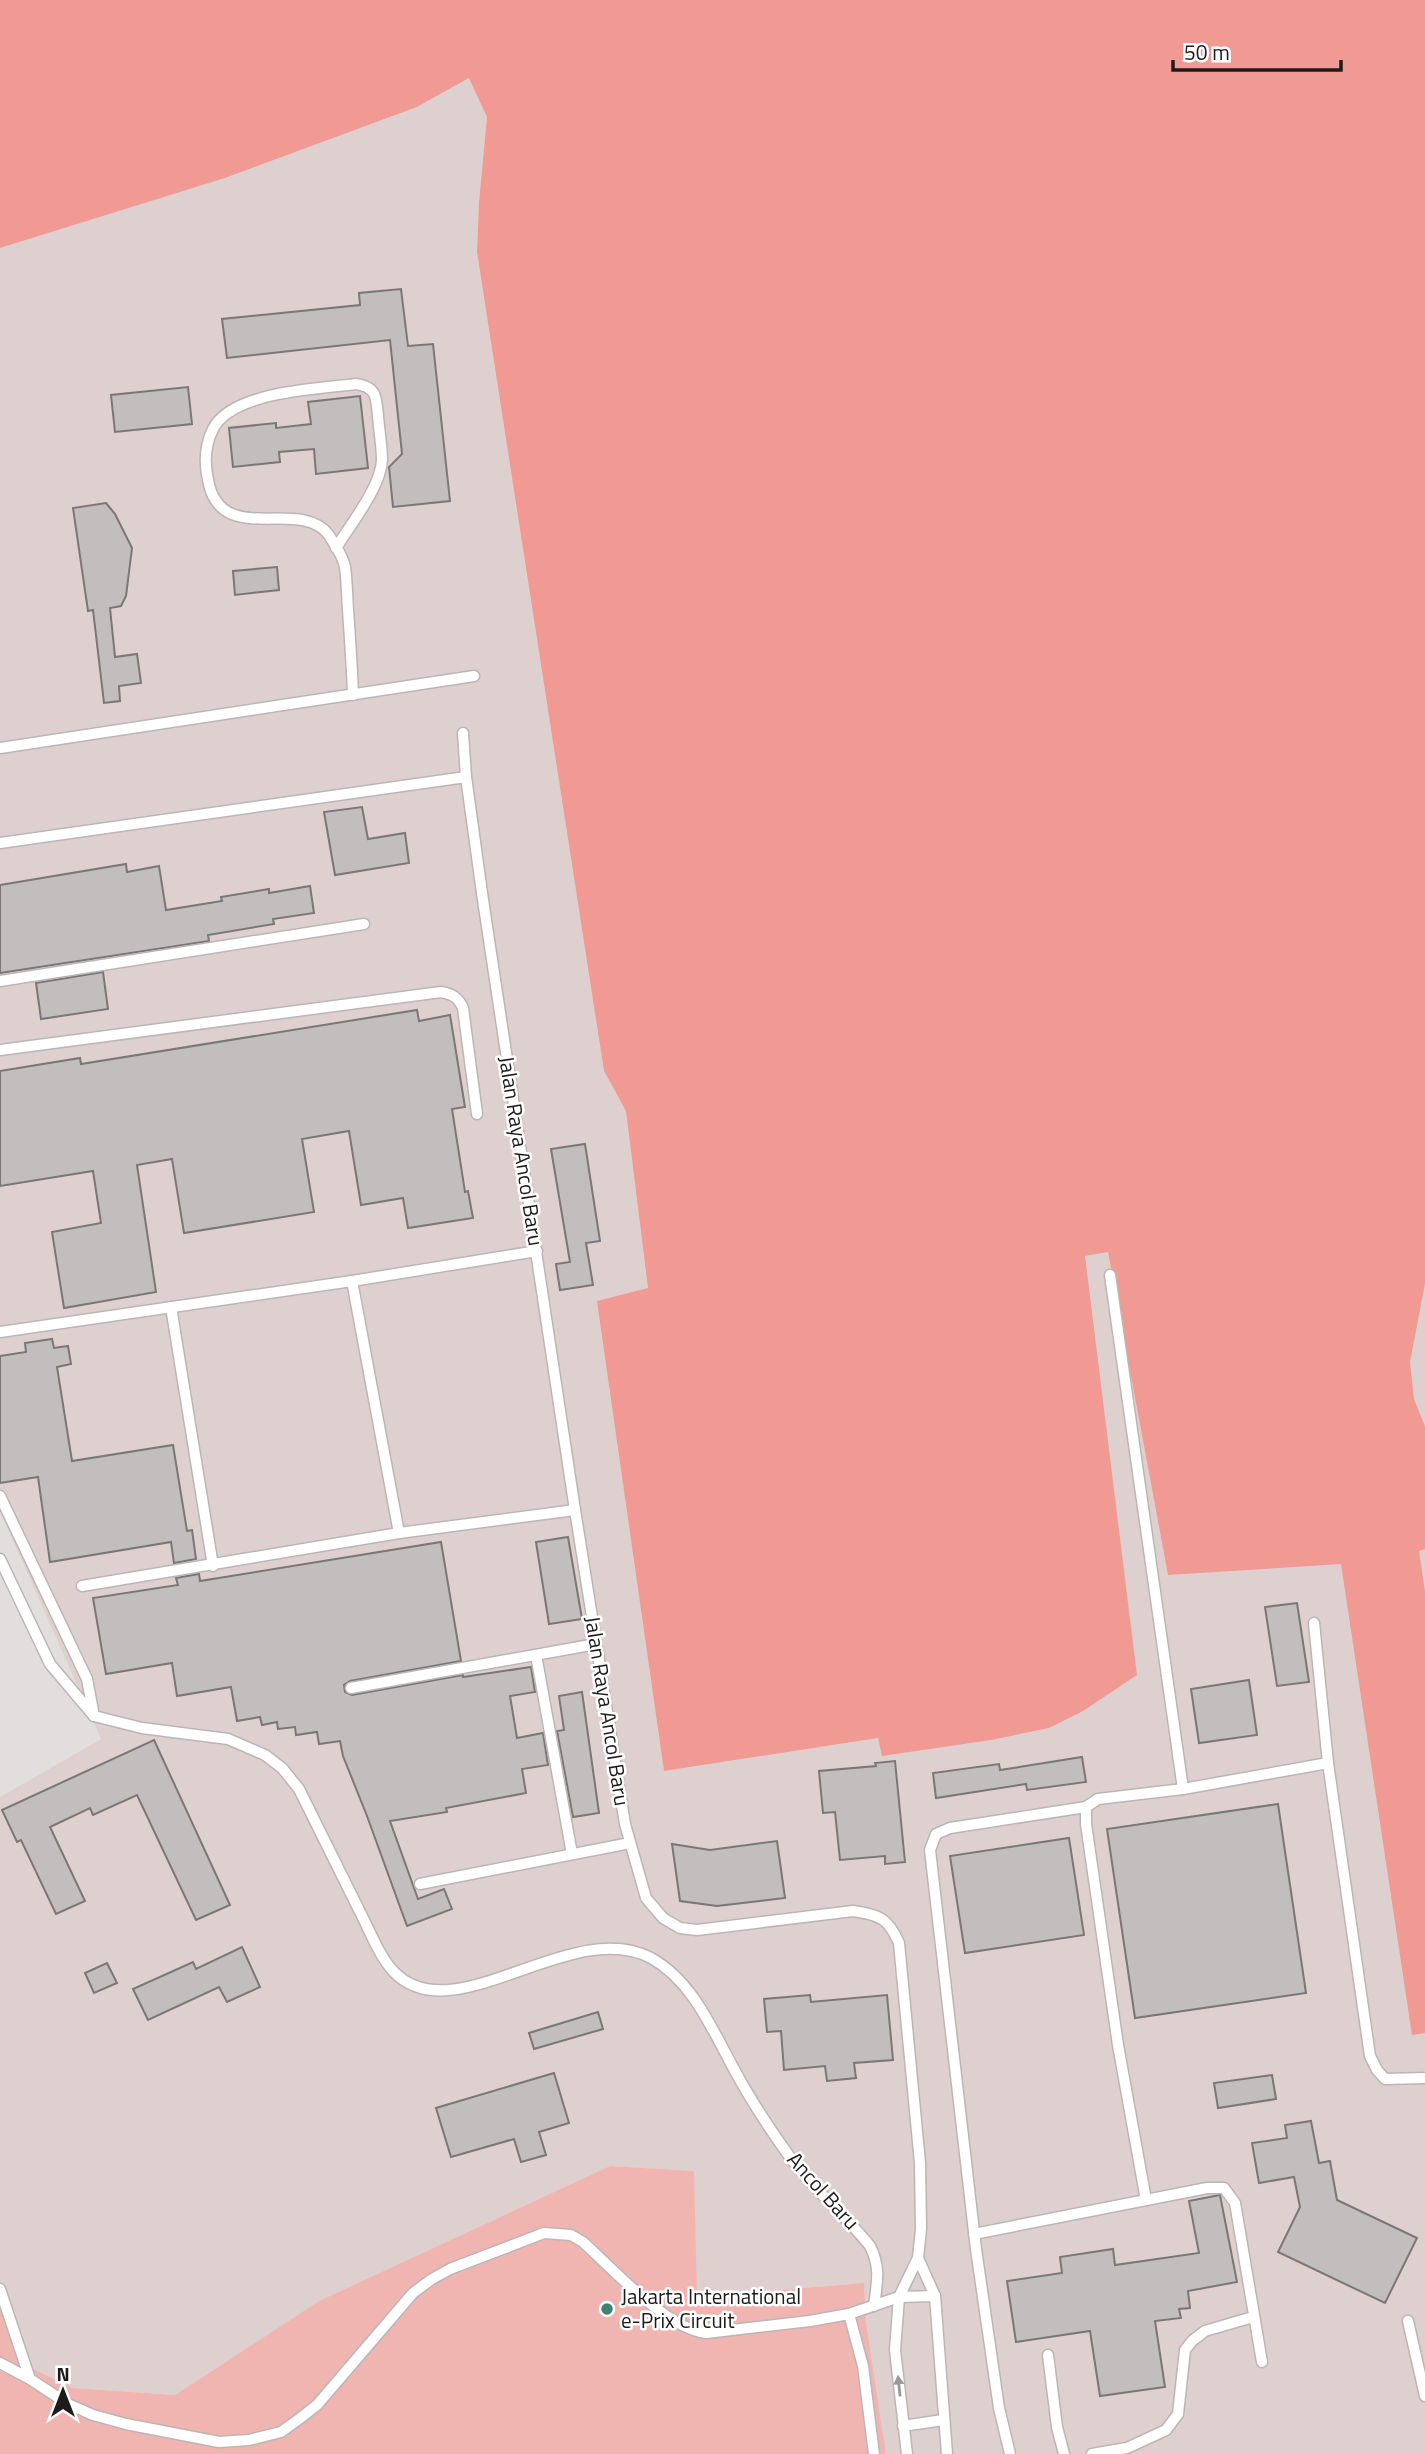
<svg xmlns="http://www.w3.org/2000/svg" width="1425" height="2454" font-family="'Titillium Web',sans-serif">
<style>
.built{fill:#ded0cf}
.green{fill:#f1b5b1}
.water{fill:#f19993}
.building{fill:#c2bebd;stroke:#7b7777;stroke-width:2}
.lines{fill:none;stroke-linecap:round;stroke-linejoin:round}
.lane-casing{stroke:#bbb6b5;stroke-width:13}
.lane{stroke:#fff;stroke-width:10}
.oneway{fill:#999898}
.poi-dot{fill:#41816f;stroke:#fff;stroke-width:2.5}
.labels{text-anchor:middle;stroke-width:5;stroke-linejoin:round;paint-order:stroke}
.street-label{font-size:21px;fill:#1c1b1a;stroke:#fff}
.poi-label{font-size:21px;fill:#1c1b1a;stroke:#fff;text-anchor:start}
</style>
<rect width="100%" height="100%" fill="#e3dede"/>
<!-- built -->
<g class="built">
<polygon points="470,78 487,117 479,202 477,252 604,1071 626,1111 648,1288 598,1301 664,1771 878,1738 883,1756 1049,1728 1083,1710 1137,1675 1084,1255 1108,1252 1168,1575 1425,1549 1425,2454 886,2454 866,2321 864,2283 696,2297 694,2171 610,2166 319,2301 175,2395 73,2388 27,2366 0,2391 0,1797 101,1739 0,1511 0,248 225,178 417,107"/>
<polygon points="1425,1284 1425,1426 1414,1399 1410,1362"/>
</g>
<!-- green -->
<polygon class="green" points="610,2166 694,2171 697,2297 864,2283 866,2322 886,2454 0,2454 0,2310 27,2366 73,2388 175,2395 319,2301"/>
<!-- water -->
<polygon class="water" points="0,0 1425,0 1425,1284 1410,1362 1414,1399 1425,1426 1425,1549 1419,1551 1425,1591 1425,2033 1412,2035 1341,1564 1168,1575 1108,1252 1085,1256 1137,1675 1083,1711 1049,1728 991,1740 882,1756 878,1738 664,1771 597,1301 648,1288 626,1111 604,1071 477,252 479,202 487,117 469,78 417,107 225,178 0,248"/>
<!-- building -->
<g class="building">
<polygon points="401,289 408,346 433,344 450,501 393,507 389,467 402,454 390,340 227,358 222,319 360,305 359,293"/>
<polygon points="188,387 192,424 115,432 111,395"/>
<polygon points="360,396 368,468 316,474 314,449 279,452 280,462 233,467 229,428 276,423 276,428 311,424 308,402"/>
<polygon points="106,503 115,514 132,548 126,596 121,606 110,608 115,657 137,654 141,683 119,686 120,701 104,703 93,610 88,611 73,508"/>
<polygon points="277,567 279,590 235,595 233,571"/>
<polygon points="362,807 368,839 405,833 409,863 335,875 324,812"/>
<polygon points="126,864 127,872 159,866 166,910 222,901 221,897 269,889 269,893 310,886 314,913 273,919 274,924 208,935 209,941 0,973 0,885"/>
<polygon points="103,972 108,1009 41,1019 36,983"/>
<polygon points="417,1010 419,1021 450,1015 465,1107 452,1109 465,1192 468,1191 473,1218 408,1228 403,1198 361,1205 349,1131 302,1139 314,1212 184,1233 172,1159 137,1165 156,1292 64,1308 52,1232 101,1223 93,1171 0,1186 0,1071 80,1058 81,1064"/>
<polygon points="585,1144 600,1241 586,1243 593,1285 560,1290 556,1264 570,1262 551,1149"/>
<polygon points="52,1339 54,1348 68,1346 71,1364 57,1367 72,1461 173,1445 187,1531 192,1530 196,1559 174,1563 171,1542 50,1562 38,1477 0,1483 0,1356 26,1352 25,1343"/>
<polygon points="568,1537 582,1619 549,1624 536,1542"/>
<polygon points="441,1542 461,1661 350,1681 344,1685 345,1692 352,1695 463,1675 463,1677 531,1667 535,1692 510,1696 517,1738 543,1733 548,1765 522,1769 526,1793 446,1808 447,1812 390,1821 418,1899 444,1889 452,1909 407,1926 367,1816 343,1756 340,1741 319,1744 317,1732 296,1735 295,1727 278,1729 277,1722 262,1725 260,1717 237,1721 231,1687 177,1696 172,1663 106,1674 93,1598 178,1585 176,1578 199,1574 200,1581"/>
<polygon points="1297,1603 1309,1682 1277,1686 1265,1607"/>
<polygon points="1249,1680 1257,1735 1199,1743 1191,1689"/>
<polygon points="582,1692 599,1813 573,1817 557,1731 564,1730 559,1696"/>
<polygon points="154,1740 230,1905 196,1920 137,1795 93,1815 90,1808 50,1827 85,1901 56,1914 21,1840 17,1842 2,1810"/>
<polygon points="1082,1757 1086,1782 1027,1790 1026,1784 936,1798 933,1773 999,1764 1000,1770"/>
<polygon points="895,1761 905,1862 885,1864 885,1856 840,1860 835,1812 823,1813 819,1771 876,1766 875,1763"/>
<polygon points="1278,1804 1306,1993 1135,2018 1107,1829"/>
<polygon points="1069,1838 1084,1935 965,1953 950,1856"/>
<polygon points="777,1841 785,1898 717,1906 680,1901 672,1844 710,1850"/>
<polygon points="242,1947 260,1987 227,2002 219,1987 148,2020 133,1989 193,1962 196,1969"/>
<polygon points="107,1963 117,1983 94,1993 85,1973"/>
<polygon points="810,1995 811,2002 887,1995 893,2060 854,2063 856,2078 827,2081 825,2066 784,2070 781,2031 767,2032 764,1999"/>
<polygon points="598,2012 603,2029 534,2049 529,2033"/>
<polygon points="554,2073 569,2123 539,2132 546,2155 521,2162 514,2139 451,2157 436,2108"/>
<polygon points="1272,2075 1276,2099 1218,2108 1214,2083"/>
<polygon points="1311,2121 1319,2163 1330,2161 1337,2200 1417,2238 1385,2303 1278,2252 1300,2207 1294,2177 1259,2183 1252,2143 1287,2138 1285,2125"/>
<polygon points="1220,2195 1237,2282 1188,2291 1190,2308 1179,2309 1181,2318 1155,2321 1165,2387 1100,2396 1090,2331 1016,2342 1007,2281 1062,2273 1060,2257 1113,2249 1115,2265 1199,2253 1189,2201"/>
</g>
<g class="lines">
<!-- lane casing -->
<g class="lane-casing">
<g id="lane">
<path d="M336,548C350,525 381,487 382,460C382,446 379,430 378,416C376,397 377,387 356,384C319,389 232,391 213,429C205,445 204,462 208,480C220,548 299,497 328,534C334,543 343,556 345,567C347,581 347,596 348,610C350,638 352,667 353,695"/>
<path d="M463,733L466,777L483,900L575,1510L625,1824L646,1898L663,1918L680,1928L697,1930L853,1911C880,1915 888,1918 899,1943L920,2163L921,2229L918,2258L935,2296L947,2454"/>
<polyline points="0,748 474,676"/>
<polyline points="0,843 466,777"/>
<polyline points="0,981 364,924"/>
<path d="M0,1050L441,992C452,994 458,997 463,1008L477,1114"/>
<polyline points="1110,1275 1183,1789"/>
<polyline points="352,1281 399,1533"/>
<polyline points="171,1307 213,1566"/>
<polyline points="0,1332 352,1281 537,1251"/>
<polyline points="0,1496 87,1679 94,1716"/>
<path d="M0,1559L50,1664L94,1716L142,1728L228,1739L265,1755L282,1768L299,1789C319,1830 340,1871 360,1912C370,1931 379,1956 394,1972C454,2034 571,1916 651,1958C696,1983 715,2037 740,2080C755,2107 774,2135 792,2160C815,2191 846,2216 870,2246C881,2268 877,2282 874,2306"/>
<polyline points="82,1586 399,1533 575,1510"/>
<polyline points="536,1655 572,1854"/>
<polyline points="351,1688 596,1644"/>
<polyline points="1328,1763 1370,2056 1377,2070 1385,2079 1425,2078"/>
<polyline points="420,1884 630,1843"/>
<polyline points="1146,2200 1207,2188 1224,2188 1235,2203 1262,2362"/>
<polyline points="974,2234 1146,2200 1118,2045 1086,1824 1086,1807 1098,1799 1183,1789 1328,1763 1314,1623"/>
<path d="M0,2289L30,2379L68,2404L93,2415L126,2424L219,2442L249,2440L281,2432L299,2419L317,2405L413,2293L432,2279L450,2269L544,2233L571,2235L583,2242C613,2269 667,2329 706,2333L810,2321L849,2314L899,2297L935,2296"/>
<polyline points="849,2314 863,2366 874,2454"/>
<polyline points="1408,2321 1425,2396"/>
<polyline points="1048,2355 1057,2427 1064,2454"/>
<polyline points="0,2363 30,2379"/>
<polyline points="903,2426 943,2420"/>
<polyline points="907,2454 895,2350 899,2297 918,2258"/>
<polyline points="1010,2454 999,2408 976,2249 930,1850 936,1834 950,1828 1086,1807"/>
<polyline points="1092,2454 1127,2448 1166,2430 1178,2414 1185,2350 1192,2341 1205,2331 1253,2317"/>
</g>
</g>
<!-- lane -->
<use href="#lane" class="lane"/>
</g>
<!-- one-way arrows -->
<defs><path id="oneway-solid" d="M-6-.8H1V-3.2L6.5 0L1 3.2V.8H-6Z" transform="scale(1.75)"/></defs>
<use class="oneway" href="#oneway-solid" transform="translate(899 2386) rotate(-96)"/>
<!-- markers -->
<circle class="poi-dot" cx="607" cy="2309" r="7"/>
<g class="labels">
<!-- street labels -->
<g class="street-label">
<text transform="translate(521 1151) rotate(81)" y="7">Jalan Raya Ancol Baru</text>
<text transform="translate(607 1711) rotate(81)" y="7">Jalan Raya Ancol Baru</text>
<text transform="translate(823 2191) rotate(48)" y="7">Ancol Baru</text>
</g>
<!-- poi labels -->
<g class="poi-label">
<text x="621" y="2304">Jakarta International<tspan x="621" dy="24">e-Prix Circuit</tspan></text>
</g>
</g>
<!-- north arrow -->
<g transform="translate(63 2391)" stroke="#ffffff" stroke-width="5" paint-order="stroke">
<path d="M0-5L12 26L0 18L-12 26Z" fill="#1c1b1a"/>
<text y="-10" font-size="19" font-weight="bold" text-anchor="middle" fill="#1c1b1a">N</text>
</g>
<!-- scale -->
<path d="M1173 60v10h168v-10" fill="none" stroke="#1c1b1a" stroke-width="3.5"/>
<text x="1184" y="60" font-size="21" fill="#1c1b1a" stroke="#ffffff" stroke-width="5" paint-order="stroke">50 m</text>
</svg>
